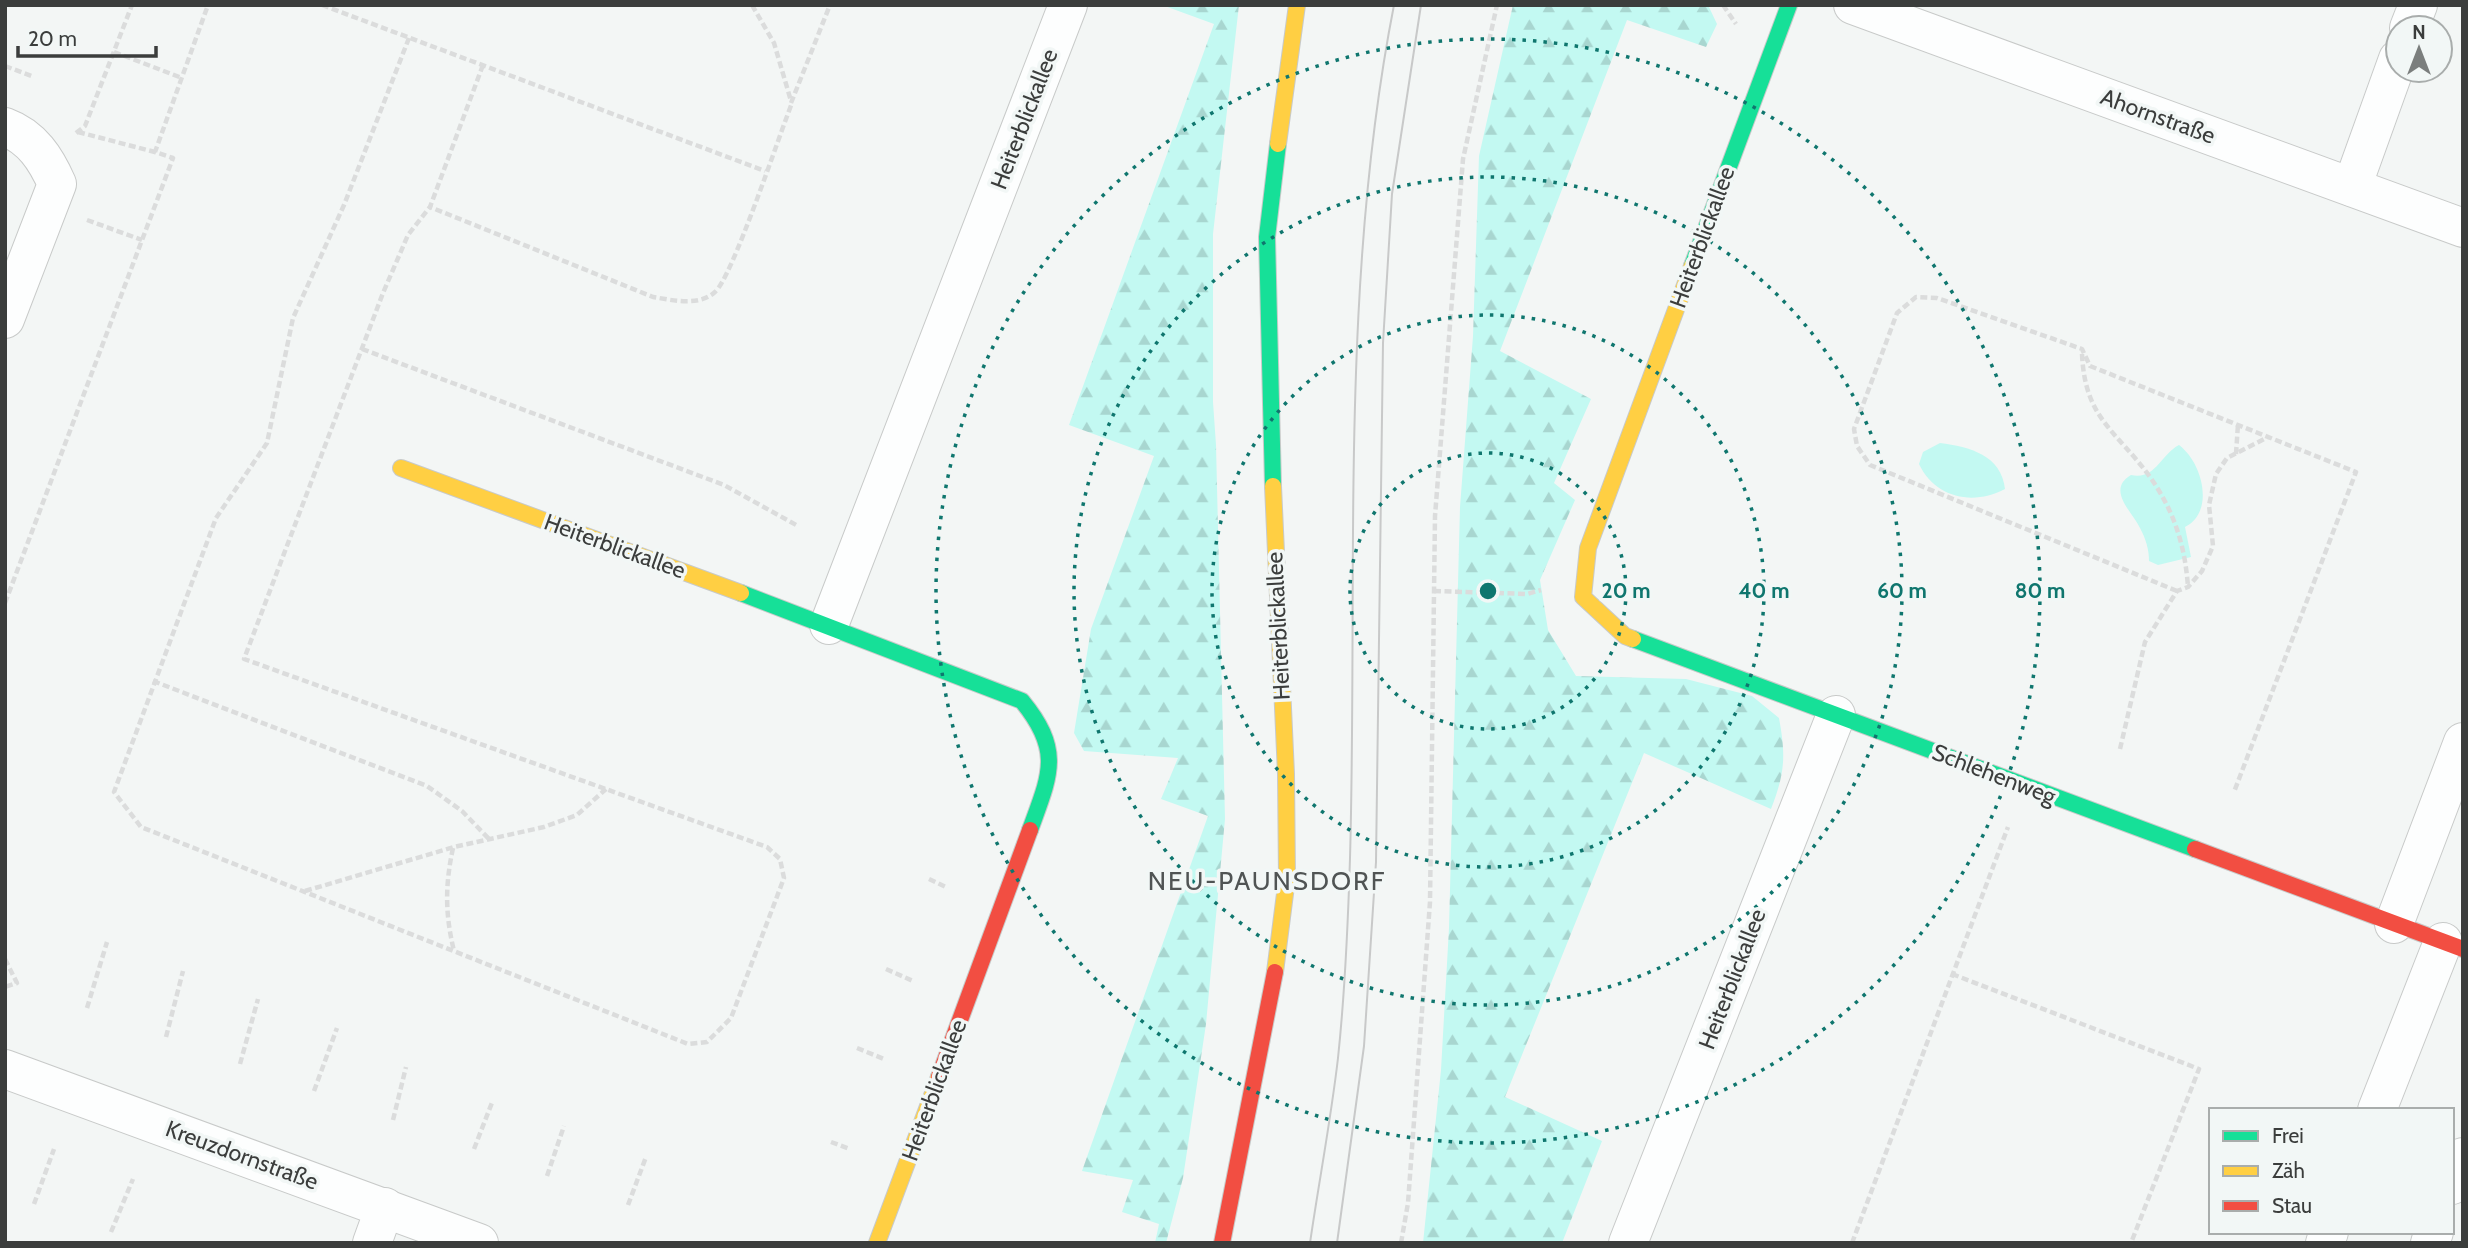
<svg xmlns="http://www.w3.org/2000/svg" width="2468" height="1248" font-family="Cabin,sans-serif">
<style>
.forest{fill:url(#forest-firs)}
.park{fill:#c3f9f2}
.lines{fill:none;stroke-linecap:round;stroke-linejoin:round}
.street-casing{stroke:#c8cac9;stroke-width:40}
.fast-casing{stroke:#c8cac9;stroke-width:18}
.slow-casing{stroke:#c8cac9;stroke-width:18}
.jam-casing{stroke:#c8cac9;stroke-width:18}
.path{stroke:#dbdcdc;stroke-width:4.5;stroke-dasharray:7 3.5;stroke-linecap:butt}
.street{stroke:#fdfefe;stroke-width:38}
.fast{stroke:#16e098;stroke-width:16}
.slow{stroke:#ffcf43;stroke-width:16}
.jam{stroke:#f24e42;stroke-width:16}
.tram{stroke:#c8c9c9;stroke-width:2}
.ring{fill:none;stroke:#0f766e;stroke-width:3.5;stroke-dasharray:3.5 7}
.labels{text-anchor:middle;stroke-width:7;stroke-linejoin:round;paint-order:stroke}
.street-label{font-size:23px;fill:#3b3d3c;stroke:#f2f7f6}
.quarter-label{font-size:26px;letter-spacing:2px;fill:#505454;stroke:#f2f7f6}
.centre{fill:#0f766e;stroke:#f2f7f6;stroke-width:3.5}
.ring-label{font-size:21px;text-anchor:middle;font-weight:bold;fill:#0f766e;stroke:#f2f7f6;stroke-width:7;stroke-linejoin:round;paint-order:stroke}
</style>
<defs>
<pattern id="forest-firs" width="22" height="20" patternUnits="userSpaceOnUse" patternTransform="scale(1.75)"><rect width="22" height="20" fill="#c3f9f2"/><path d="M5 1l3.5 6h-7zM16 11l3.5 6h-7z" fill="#a8d6d0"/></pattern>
</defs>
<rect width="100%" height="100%" fill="#f3f6f5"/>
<!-- forest -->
<g class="forest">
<polygon points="1162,5 1239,5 1213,234 1213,402 1216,445 1225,819 1206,1024 1183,1178 1166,1243 1155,1243 1159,1224 1122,1212 1133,1180 1082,1171 1208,816 1161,799 1178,758 1084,751 1074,733 1091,629 1154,456 1069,425 1214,24"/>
<path d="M1513,5H1708L1717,24L1706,47L1627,20L1500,351L1591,399L1554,483L1575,500L1540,580L1548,630L1576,676L1686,679L1752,696L1779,718C1786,756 1785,773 1771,809L1644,753L1505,1097L1602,1141L1562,1243H1423L1441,1070L1449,928L1460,507L1473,336L1479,156Z"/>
</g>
<!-- park -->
<g class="park">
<path d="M1940,443C1970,447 2001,455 2005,489C1973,506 1935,498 1919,464L1923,452Z"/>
<path d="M2179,445C2203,463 2215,512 2185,527L2191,557L2158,565L2149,561C2149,550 2146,539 2140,528C2132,511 2106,490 2131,475C2156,480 2160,455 2179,445Z"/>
</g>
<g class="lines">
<!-- street casing -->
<g class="street-casing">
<g id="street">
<polyline points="1853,5 2463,228"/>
<polyline points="2409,28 2418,5"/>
<path d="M5,127C32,137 46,159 57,184L5,319"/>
<polyline points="2352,187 2398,59"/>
<polyline points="829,625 1068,5"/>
<polyline points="2394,924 2463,742"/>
<polyline points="5,1069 479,1243"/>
<polyline points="2377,1110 2443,942"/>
<polyline points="2452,1185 2463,1157"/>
<polyline points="372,1243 385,1207"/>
<polyline points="1628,1243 1836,715"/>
<polyline points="2325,1243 2329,1232"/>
<polyline points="2430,1243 2434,1232"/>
</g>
</g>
<!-- fast casing -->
<g class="fast-casing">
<g id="fast">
<polyline points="1692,266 1789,5"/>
<polyline points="1273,486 1267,237 1278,144"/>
<path d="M741,593L1022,701C1063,751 1050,775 1030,830"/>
<polyline points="1633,639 2195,849"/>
</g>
</g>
<!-- slow casing -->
<g class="slow-casing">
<g id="slow">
<polyline points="1278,144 1297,5"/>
<polyline points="401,468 741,593"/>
<polyline points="1273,486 1286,774 1287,878 1275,972"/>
<polyline points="1633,639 1625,636 1583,597 1588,548 1692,266"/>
<polyline points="877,1243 939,1077"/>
</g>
</g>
<!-- jam casing -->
<g class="jam-casing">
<g id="jam">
<polyline points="2195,849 2463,949"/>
<polyline points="939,1077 1030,830"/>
<polyline points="1222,1243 1275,972"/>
</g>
</g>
<!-- path -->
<g class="path">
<polyline points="322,5 765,171"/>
<polyline points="752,5 774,43 791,101"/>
<polyline points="1723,5 1736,24"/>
<polyline points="409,38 344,205 293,318 267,443 216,518 114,792 141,827 688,1044 707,1042 731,1018 784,878 780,859 767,847 244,659 383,293 408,235 430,207"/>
<polyline points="114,52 182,78"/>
<path d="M483,65L430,207L653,297C672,300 698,307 715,292C732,278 780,133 792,103"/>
<polyline points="5,66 34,77"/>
<polyline points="791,103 830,5"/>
<polyline points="78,132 155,152"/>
<polyline points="76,133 85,126 132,5"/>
<polyline points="87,220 142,240"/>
<polyline points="362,349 724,485 798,526"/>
<path d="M2082,354C2085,419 2115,429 2150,477C2174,511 2185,545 2188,587"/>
<polyline points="2236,454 2238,424"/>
<polyline points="1434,591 1527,594 1541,590"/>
<polyline points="2177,591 1870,465 1857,446 1854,429 1897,313 1916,297 1937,298 2082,349 2090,366 2356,472 2234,792"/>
<polyline points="5,603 173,158 155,152 208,5"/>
<polyline points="153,681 427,786 462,811 489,839"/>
<polyline points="2120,749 2145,642 2177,591 2188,587 2202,571 2213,546 2209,505 2216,474 2227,458 2268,437"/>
<path d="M453,848C445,885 445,914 454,951"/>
<polyline points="929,879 948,888"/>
<polyline points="305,891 454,847 544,827 577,815 606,789"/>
<polyline points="5,959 17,983 5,987"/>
<polyline points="886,969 913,981"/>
<polyline points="1952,974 2199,1069 2131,1243"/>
<polyline points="87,1008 107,942"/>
<polyline points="166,1037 183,971"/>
<polyline points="857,1048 884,1059"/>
<polyline points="240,1064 258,999"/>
<polyline points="314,1091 337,1028"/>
<polyline points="393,1120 406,1067"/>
<polyline points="831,1142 850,1149"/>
<polyline points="474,1149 493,1100"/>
<polyline points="547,1176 564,1126"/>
<polyline points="34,1204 54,1149"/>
<polyline points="628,1205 646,1157"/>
<polyline points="111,1232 133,1179"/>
<polyline points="1401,1243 1408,1203 1430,902 1435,516 1463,159 1497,5"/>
<polyline points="1852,1243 2008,827"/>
</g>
<!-- street -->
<use href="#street" class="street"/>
<!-- fast -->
<use href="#fast" class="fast"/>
<!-- slow -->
<use href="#slow" class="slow"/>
<!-- jam -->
<use href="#jam" class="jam"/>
<!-- tram -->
<g class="tram">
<path d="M1310,1243C1319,1181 1331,1119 1338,1058C1345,992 1348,924 1350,858C1358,575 1339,285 1394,5"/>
<polyline points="1337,1243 1364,1046 1376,862 1383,343 1392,194 1421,5"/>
</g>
</g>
<!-- distance rings -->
<g class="ring">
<circle cx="1488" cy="591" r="138"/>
<circle cx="1488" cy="591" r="276"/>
<circle cx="1488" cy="591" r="414"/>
<circle cx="1488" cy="591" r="552"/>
</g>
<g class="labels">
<!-- street labels -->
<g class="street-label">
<text transform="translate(2158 116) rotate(20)" y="8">Ahornstraße</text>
<text transform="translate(1024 119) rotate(-69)" y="8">Heiterblickallee</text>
<text transform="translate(1702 237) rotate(-70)" y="8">Heiterblickallee</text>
<text transform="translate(615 546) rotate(20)" y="8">Heiterblickallee</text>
<text transform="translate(1278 626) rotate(-93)" y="8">Heiterblickallee</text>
<text transform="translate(1994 774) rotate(21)" y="8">Schlehenweg</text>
<text transform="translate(1732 979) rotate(-69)" y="8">Heiterblickallee</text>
<text transform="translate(934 1090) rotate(-70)" y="8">Heiterblickallee</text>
<text transform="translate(242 1155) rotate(20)" y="8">Kreuzdornstraße</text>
</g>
<!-- quarter labels -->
<g class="quarter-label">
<text x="1267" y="890">NEU-PAUNSDORF</text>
</g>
</g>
<circle cx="1488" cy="591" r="10" class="centre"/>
<g class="ring-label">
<text x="1626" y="598">20 m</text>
<text x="1764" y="598">40 m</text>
<text x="1902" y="598">60 m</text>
<text x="2040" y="598">80 m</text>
</g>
<!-- border -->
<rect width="2468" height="1248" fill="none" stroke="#3b3d3c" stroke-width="14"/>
<!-- legend -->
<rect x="2209" y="1108" width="245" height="126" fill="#f2f7f6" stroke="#a9adac" stroke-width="2"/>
<rect x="2223" y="1131" width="35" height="10" fill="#16e098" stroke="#a9adac" stroke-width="2"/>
<text x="2272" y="1143" font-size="21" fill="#3b3d3c">Frei</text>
<rect x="2223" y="1166" width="35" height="10" fill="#ffcf43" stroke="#a9adac" stroke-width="2"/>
<text x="2272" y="1178" font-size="21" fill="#3b3d3c">Zäh</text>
<rect x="2223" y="1201" width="35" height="10" fill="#f24e42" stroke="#a9adac" stroke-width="2"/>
<text x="2272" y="1213" font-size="21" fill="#3b3d3c">Stau</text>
<!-- north arrow -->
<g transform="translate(2419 49)"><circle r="33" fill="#f2f7f6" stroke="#a9adac" stroke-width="2"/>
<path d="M0-5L12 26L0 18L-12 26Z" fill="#7b7e7d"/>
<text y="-10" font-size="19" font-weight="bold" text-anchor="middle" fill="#3b3d3c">N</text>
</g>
<!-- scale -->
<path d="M18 46v10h138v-10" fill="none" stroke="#3b3d3c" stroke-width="3.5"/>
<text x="28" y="46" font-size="21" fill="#3b3d3c" stroke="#f2f7f6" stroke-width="5" paint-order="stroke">20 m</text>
</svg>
